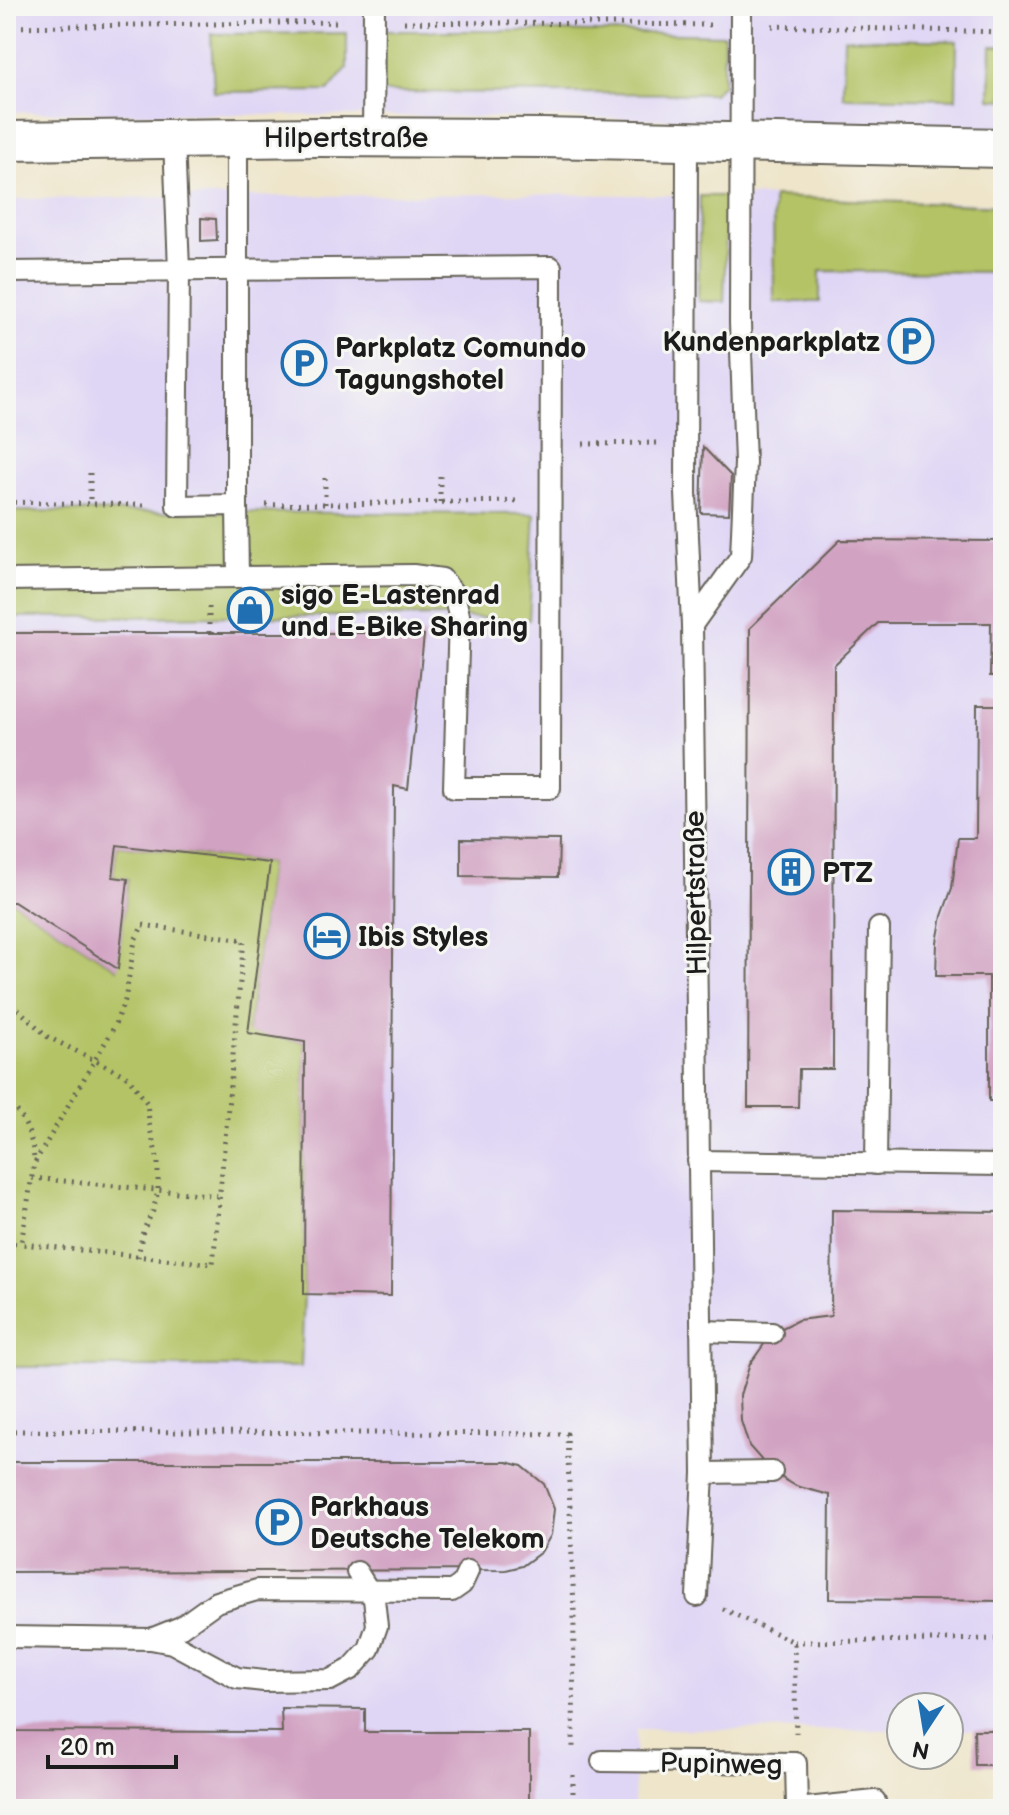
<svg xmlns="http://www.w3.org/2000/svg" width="1009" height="1815" font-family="'Balsamiq Sans',sans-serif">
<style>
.built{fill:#dfd5f5}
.green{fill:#b3c365;stroke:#687040;stroke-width:2}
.building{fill:#d1a2c2}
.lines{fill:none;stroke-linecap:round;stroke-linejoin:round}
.service-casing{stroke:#666259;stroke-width:24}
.minor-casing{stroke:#666259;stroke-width:42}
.path{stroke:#666259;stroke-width:5;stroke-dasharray:2 6;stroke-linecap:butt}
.service{stroke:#fff;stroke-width:20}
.minor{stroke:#fff;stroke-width:38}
.labels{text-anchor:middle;stroke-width:6;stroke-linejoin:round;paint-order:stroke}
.street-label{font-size:28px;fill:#1c1c1c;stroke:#f6f6f2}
.poi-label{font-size:28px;font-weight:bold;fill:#1c1c1c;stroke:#f6f6f2;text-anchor:start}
</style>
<rect width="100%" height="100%" fill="#f6f6f2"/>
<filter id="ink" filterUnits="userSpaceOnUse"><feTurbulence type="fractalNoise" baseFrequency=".0125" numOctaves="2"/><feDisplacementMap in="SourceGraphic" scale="16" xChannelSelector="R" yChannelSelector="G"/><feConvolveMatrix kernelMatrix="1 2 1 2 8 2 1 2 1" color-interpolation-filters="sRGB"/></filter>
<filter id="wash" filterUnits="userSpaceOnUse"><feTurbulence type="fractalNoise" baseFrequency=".006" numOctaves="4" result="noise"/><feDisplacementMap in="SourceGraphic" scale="32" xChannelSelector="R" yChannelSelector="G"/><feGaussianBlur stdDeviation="1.8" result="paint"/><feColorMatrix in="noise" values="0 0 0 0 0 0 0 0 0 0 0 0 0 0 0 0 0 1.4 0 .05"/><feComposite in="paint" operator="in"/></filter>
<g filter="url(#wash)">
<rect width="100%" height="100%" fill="#eee5ca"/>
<!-- built -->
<g class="built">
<polygon points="6,6 1003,6 1003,129 660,119 6,112"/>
<polygon points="502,194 758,196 1003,204 1003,1730 949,1730 949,1707 901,1707 901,1730 636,1729 634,1809 6,1809 6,199"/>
</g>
<!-- green -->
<g class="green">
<polygon points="383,31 553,31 724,35 723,84 713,94 383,92"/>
<polygon points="347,33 347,68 328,91 214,92 211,34"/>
<polygon points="844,38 957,41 956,99 843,97"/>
<polygon points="991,46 1003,46 1003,100 990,99"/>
<polygon points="700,196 727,196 724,302 698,301"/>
<polygon points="773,197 1003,206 1003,272 820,271 820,302 774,302"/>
<polygon points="6,511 535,514 529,620 437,616 6,617"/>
<polygon points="117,845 270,863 248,1032 305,1042 304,1294 301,1367 6,1367 6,902 14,902 117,969 128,879 113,877"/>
</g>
<g id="blocks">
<!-- building -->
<g class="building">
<polygon points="201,218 216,219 217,240 201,241"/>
<polygon points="703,447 731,476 729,514 701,513"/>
<polygon points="840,540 1003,541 1003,676 990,676 991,623 878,623 834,665 833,1069 799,1069 798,1107 748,1107 750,628"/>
<polygon points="6,633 393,633 424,635 408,789 394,786 391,1296 304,1294 305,1042 248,1033 270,863 117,845 113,877 128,879 118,969 14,902 6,902"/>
<polygon points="977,705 1003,705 1003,1101 989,1101 989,976 936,976 937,942 942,916 952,888 958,838 976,838"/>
<polygon points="461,839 559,840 558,877 461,876"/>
<polygon points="832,1210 1003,1212 1003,1601 829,1599 830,1495 796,1486 772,1472 749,1446 741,1421 740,1395 750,1364 772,1333 798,1320 831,1316"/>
<polygon points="6,1462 507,1462 522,1466 544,1484 554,1509 551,1535 541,1552 522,1566 506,1570 6,1572"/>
<polygon points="6,1678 13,1678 13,1731 282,1732 281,1708 365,1709 365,1732 529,1732 529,1809 6,1809"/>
<polygon points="974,1730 1003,1730 1003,1765 975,1765"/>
</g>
</g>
</g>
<g filter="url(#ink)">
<use href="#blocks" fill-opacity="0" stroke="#666259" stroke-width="2"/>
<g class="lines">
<!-- service casing -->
<g class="service-casing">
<g id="service">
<polyline points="373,137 374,6"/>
<polyline points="174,139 179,270 177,506 237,505 237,137"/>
<polyline points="687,140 686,493 692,625 703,1473 697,1596"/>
<polyline points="6,272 551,267 550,788 454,788 459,615 454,594 442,579 413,575 238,577 237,505"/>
<polyline points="6,580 238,577"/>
<polyline points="692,625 741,556 745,463 740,323 741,6"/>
<polyline points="698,1161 1003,1165"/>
<polyline points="876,1164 879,928"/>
<polyline points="701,1331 772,1333"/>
<polyline points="703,1473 772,1472"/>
<polyline points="6,1637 151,1639 172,1643 237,1678 264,1681 330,1680 351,1669 369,1649 377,1626 374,1599 357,1572"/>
<polyline points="151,1639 181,1627 216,1602 257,1590 452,1591 462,1584 468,1571"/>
<polyline points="602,1761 796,1763 797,1809 875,1801"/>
</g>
</g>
<!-- minor casing -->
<g class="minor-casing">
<polyline id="minor" points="6,141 317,137 543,138 1003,148"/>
</g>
<!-- path -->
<g class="path">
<polyline points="404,22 710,25"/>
<polyline points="772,26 1003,32"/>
<polyline points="6,27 342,22"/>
<polyline points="583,444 657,443"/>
<polyline points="90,473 90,503"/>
<polyline points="6,502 145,505"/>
<polyline points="440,502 440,473"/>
<polyline points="325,504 325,473"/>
<polyline points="266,505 520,501"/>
<polyline points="209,607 209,633"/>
<polygon points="143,925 244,940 213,1264 21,1244 34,1164 113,1029 125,1000 135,940"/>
<polyline points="6,998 48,1037 128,1077 147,1103 150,1129 158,1161 158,1191 153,1211 143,1231 138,1257"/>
<path d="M6,1099C24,1115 33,1137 34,1161"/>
<polyline points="32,1178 219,1196"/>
<polyline points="6,1243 21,1244"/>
<polyline points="6,1431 567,1434 574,1609 573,1748"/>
<polyline points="723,1609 794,1642 796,1733"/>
<polyline points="794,1642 1003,1639"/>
<polyline points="573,1809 573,1774"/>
</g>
<!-- service -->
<use href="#service" class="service"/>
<!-- minor -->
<use href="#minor" class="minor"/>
</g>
</g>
<!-- icons -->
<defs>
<g id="parking-ring" transform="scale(2.3)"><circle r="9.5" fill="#f6f6f2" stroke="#1f6fb2" stroke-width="1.5"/><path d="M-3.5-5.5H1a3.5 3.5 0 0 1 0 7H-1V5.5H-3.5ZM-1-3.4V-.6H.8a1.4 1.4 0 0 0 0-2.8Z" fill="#1f6fb2"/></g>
<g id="shop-ring" transform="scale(2.3)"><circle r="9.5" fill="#f6f6f2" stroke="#1f6fb2" stroke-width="1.5"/><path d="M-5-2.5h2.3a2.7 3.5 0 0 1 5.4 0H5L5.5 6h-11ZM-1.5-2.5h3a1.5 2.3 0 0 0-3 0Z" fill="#1f6fb2"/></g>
<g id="building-ring" transform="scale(2.3)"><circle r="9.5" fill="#f6f6f2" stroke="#1f6fb2" stroke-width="1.5"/><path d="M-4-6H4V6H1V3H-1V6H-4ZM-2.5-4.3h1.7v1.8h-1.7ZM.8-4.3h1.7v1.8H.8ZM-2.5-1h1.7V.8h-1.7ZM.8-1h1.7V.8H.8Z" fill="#1f6fb2"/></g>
<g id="hotel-ring" transform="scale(2.3)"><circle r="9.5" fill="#f6f6f2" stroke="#1f6fb2" stroke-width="1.5"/><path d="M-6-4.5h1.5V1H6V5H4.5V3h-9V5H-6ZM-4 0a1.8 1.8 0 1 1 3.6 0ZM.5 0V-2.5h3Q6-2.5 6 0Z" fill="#1f6fb2"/></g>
</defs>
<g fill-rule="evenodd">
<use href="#parking-ring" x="911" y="341"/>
<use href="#parking-ring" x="304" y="363"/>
<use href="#shop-ring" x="250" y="610"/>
<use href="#building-ring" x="791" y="872"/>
<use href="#hotel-ring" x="327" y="936"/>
<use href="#parking-ring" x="279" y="1522"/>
</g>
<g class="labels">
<!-- street labels -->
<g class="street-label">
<text x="346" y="147">Hilpertstraße</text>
<text transform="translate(695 893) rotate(-91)" y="10">Hilpertstraße</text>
<text transform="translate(721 1763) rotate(1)" y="10">Pupinweg</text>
</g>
<!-- poi labels -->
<g class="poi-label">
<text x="880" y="351" text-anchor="end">Kundenparkplatz</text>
<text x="335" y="357">Parkplatz Comundo<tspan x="335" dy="32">Tagungshotel</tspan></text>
<text x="281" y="604">sigo E-Lastenrad<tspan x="281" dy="32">und E-Bike Sharing</tspan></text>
<text x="822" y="882">PTZ</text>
<text x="358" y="946">Ibis Styles</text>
<text x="310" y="1516">Parkhaus<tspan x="310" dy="32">Deutsche Telekom</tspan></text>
</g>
</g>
<!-- margin -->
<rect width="1009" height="1815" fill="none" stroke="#f6f6f2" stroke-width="32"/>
<!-- north arrow -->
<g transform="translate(925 1731) rotate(192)"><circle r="38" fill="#f6f6f2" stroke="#9f9f9c" stroke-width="2"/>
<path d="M0-6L14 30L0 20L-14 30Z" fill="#1f6fb2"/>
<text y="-12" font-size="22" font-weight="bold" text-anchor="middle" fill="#1c1c1c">N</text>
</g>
<!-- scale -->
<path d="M48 1755v12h128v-12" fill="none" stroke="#1c1c1c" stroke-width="4"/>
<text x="60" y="1755" font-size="24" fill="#1c1c1c" stroke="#f6f6f2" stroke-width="6" paint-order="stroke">20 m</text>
</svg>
